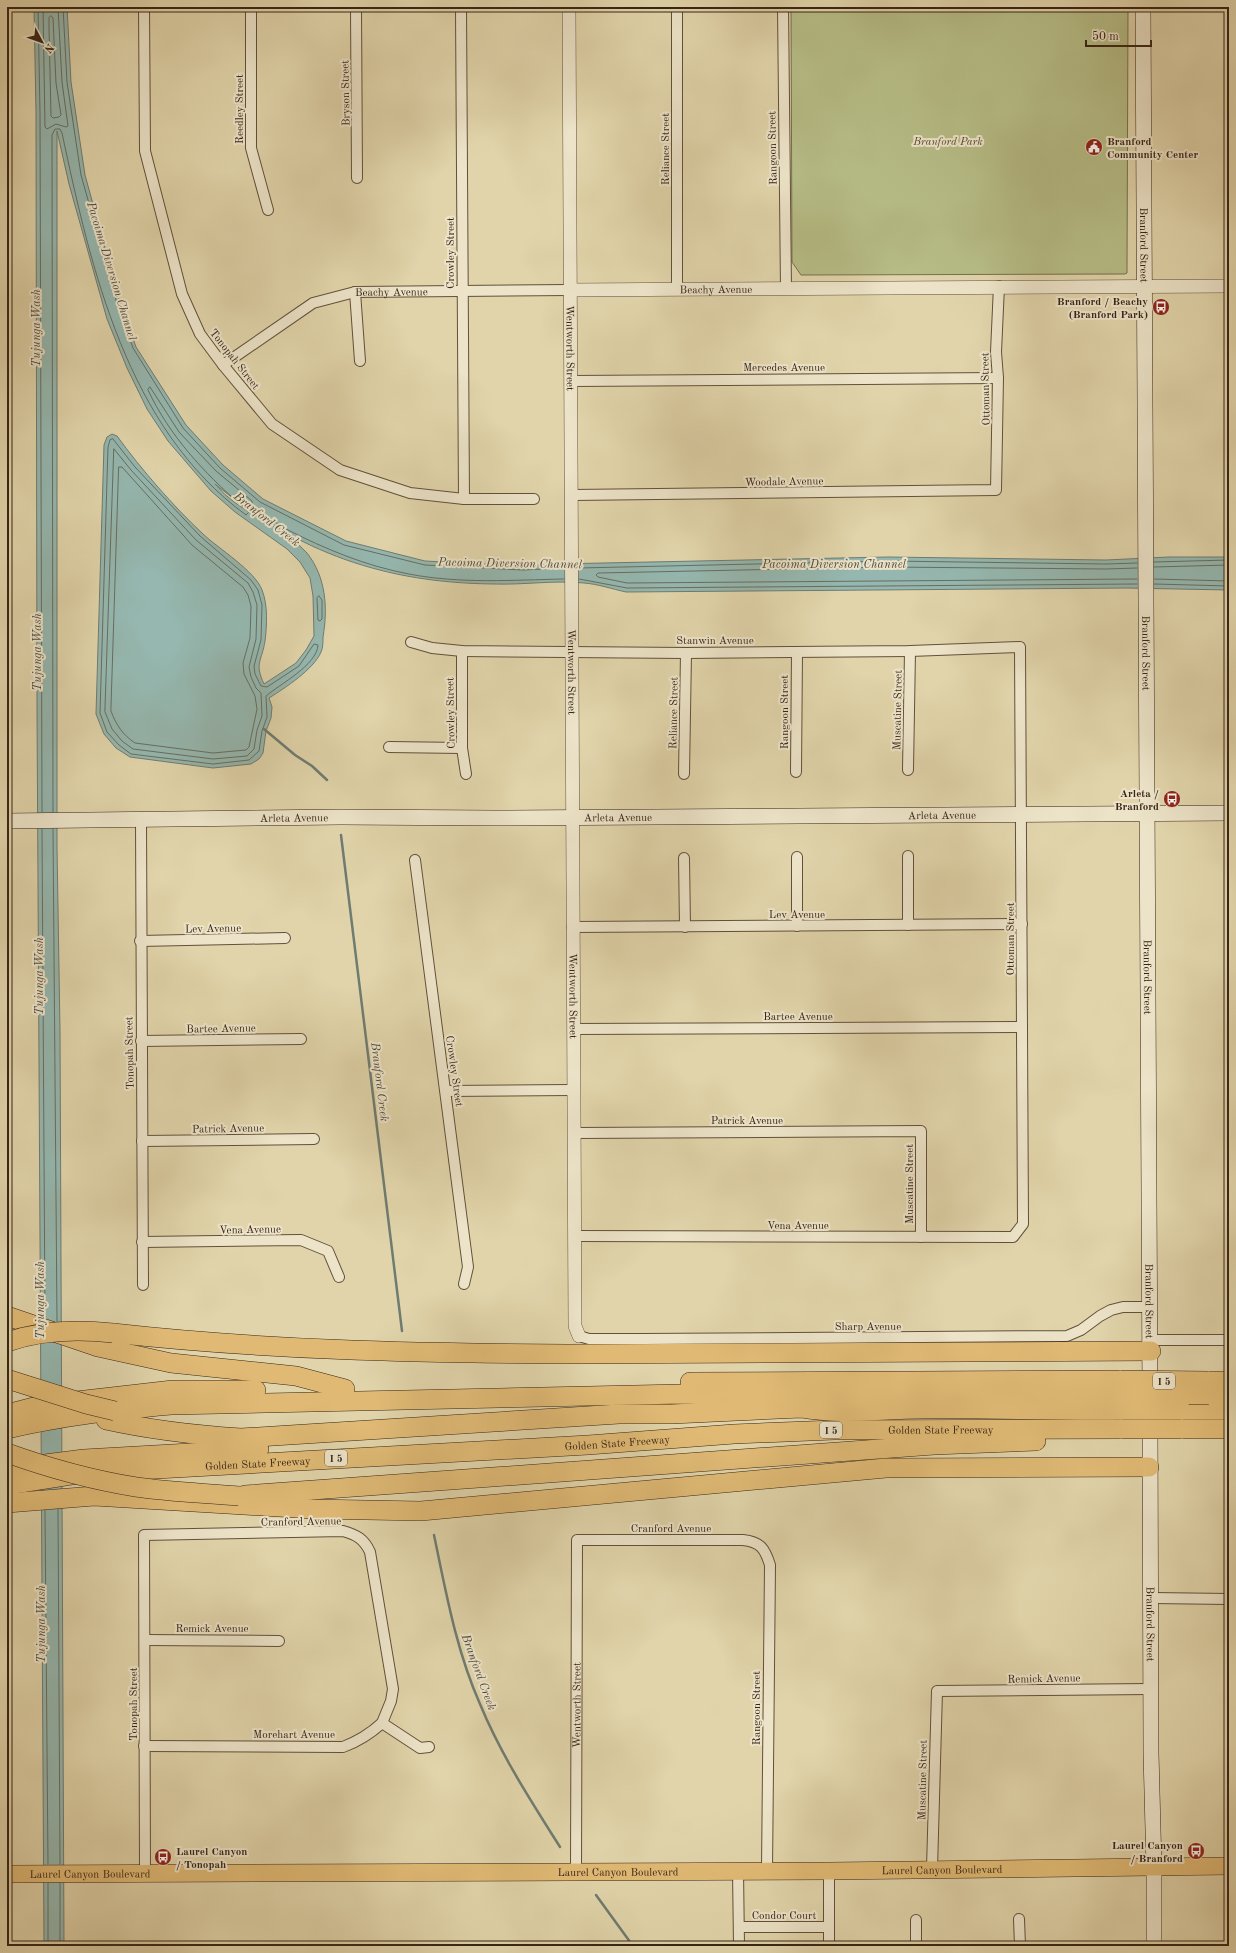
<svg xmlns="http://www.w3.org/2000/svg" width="1236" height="1953" font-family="'Old Standard TT',serif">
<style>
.green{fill:#b6bc86;stroke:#76704e}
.water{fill:#95b7af;stroke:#6f7c72}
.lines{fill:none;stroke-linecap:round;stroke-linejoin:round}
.shore{stroke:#666e62;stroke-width:1}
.stream{stroke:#6f7c72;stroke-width:2.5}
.minor-casing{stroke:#62503b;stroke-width:12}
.tertiary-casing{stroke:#62503b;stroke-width:14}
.secondary-casing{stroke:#372416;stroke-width:16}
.primary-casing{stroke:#372416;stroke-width:18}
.motorway-casing{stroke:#372416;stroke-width:20}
.minor{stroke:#ece3c8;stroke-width:10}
.tertiary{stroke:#ece3c8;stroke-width:13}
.secondary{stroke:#ece3c8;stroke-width:15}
.primary{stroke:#e0ba75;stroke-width:17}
.motorway{stroke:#e0ba75;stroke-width:19}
.motorway-bridge-casing{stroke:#372416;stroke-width:20;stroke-linecap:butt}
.motorway-bridge{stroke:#e0ba75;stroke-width:19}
.labels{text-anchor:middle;stroke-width:4;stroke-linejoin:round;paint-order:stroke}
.shield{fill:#ece3c8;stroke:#6d5d4b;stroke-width:1}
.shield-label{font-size:10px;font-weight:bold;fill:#372416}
.street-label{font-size:11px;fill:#372416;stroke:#ece3c8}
.park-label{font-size:11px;font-style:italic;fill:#574a32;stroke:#ece3c8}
.poi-label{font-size:11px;font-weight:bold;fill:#372416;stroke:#ece3c8;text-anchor:end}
.water-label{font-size:12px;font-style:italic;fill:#4e493c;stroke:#ece3c8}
</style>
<rect width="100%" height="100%" fill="#e1d4aa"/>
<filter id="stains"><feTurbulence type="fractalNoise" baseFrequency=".005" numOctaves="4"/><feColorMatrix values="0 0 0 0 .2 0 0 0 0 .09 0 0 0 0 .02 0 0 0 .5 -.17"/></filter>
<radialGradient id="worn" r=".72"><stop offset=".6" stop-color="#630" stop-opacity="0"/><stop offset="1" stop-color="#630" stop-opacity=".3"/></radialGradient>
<!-- green -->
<polygon class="green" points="791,7 1128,7 1127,273 1125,274 801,275 792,262"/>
<!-- water -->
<path class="water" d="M34,7H67L71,82L85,175L119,299L136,347L186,425L223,465L263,499L346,541L425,561L523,566L555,564L888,557L1106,560L1169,557H1229V590L1126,588L626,592C612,589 598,584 584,583C555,580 524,585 494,584C385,583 299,553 215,484C239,514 282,524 307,553C326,577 328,608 323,637C323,642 323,648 321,652C314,669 285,688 269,698L272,707L271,718L266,731L263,753L259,759L251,764L213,768L130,757L116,748L104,734L96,714L104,445L107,437L112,434L117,436C141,469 173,506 203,534C219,549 255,571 262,590C268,605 267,625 265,641C262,661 254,663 264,684L296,663L306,650L314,636L313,596L310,578L300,562L287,549L235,512L211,491L168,441L147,409L127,368L107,319L69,184L57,131V847L60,1031L64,1946H44L37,708L36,112Z"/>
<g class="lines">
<!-- shore -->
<g class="shore">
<polyline points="38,7 40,112 42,812"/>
<polyline points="43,7 45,127 47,129 56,124 66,127 68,126 62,82 58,7"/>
<polyline points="63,7 67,82 81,175 116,300 133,348 183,428 220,468 260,502 344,545 425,565 523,570 564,568"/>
<polygon points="51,16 53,18 56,83 61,115 59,117 53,118 51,116 49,28 49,18"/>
<path d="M150,387L179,432L216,471L252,501V504L245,508L241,505C204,473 169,435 148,390Z"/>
<path d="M113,439L135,467L200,536L251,580L258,590L262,605L261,640L254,666L255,674L261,686L267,687L299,666L314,644L318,645C317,665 280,684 266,696L267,717L262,731L259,751L249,760L213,764L131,754L119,745L107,732L100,713L108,447L110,440Z"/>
<polygon points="114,449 131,470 196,540 248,583 253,592 257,605 256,639 249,667 251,677 256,688 261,693 262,716 257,730 254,749 247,756 213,759 133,749 122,741 112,729 105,712"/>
<path d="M119,467H122L192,545L243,587L248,595L251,606L250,638L243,663L244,674L255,696L257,709L249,747L246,750L213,753L135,743C123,735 116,725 111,711Z"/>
<polyline points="1154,562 1229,560"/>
<polyline points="1154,567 1229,565"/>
<polyline points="579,568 888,561 1106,564 1137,563"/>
<polyline points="1137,568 1106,569 888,567 598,573 596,575 598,577 627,583 1137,579"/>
<polyline points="579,579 627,588 1137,584"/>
<polyline points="1154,579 1229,581"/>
<polyline points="1154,584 1229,586"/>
<polygon points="319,596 322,600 322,619 320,621 318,620 317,598"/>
<path d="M53,812L52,135L55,129H60L62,133C91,269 127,428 246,515L251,510H255L277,523L280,530L286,529C325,549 366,566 409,574C460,584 513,580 564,579"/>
<polyline points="42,829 45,1318"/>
<polyline points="53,829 57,1321"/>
<polyline points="58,1509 60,1864"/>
<polyline points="45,1510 48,1864"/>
<polyline points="48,1883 48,1946"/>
<polyline points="60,1883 60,1946"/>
</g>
<!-- stream -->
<g class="stream">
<polyline points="264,729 295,755 312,766 327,780"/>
<polyline points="341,835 402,1331"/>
<path d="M434,1535C446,1592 456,1650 480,1704C501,1755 531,1801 560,1847"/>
<polyline points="596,1895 633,1946"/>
</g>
<!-- minor casing -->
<g class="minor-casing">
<g id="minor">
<polyline points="144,7 145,151 182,294 200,334 223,365 272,424 340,470 410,493 464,499 534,499"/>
<polyline points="251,7 251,148 268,210"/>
<polyline points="356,7 357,178"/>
<polyline points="461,7 464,499"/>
<polyline points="677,7 677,290"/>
<polyline points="783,7 786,289"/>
<polyline points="355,292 360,361"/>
<path id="s1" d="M223,365L313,303L355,292L569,290"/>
<polyline points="570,381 998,378"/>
<polyline points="572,495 996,490 998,378 996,352 999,286"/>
<polyline points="411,642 432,648 462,651 686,653 910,651 1020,647 1023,1224 1013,1237 575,1236"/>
<polyline points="462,651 462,748 466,774"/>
<polyline points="389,747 462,748"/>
<polyline points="908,770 910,651"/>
<polyline points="796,772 797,652"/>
<polyline points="684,774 686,653"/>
<polyline points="141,820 143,1285"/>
<polyline points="908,856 908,925"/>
<polyline points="684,858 685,927"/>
<polyline points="415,860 468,1267 464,1284"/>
<polyline points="797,926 797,857"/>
<polyline points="572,927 1022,924"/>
<polyline points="140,941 285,938"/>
<polyline points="573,1029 1022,1027"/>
<polyline points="141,1041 301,1039"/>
<polyline points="446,1091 572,1090"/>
<polyline points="574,1133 921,1131 921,1237"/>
<polyline points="142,1141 314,1139"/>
<polyline points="142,1242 301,1240 328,1251 339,1277"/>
<polyline points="579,1336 589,1339 642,1339 1067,1336 1081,1330 1100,1316 1111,1310 1123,1307 1150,1307"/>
<polyline points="1151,1340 1229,1340"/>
<polyline points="1152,1598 1229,1599"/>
<polyline points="145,1640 279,1641"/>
<path d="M144,1746L343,1747C359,1741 370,1734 382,1723L420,1748L429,1747"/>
<polyline points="932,1869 937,1691 1151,1689"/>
<polyline points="738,1870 739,1946"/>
<path id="s2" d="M576,1871L577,1540H743C761,1542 765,1549 770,1565L767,1870"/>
<path d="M145,1873L144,1535L343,1531C357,1535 364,1539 370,1552L393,1689L391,1701L382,1723"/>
<polyline points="1019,1919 1020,1946"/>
<polyline points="739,1927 829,1927"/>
<polyline points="829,1946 829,1871"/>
<polyline points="916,1946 916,1920"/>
</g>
</g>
<!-- tertiary casing -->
<g class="tertiary-casing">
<g id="tertiary">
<path id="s3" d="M569,7L575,1326L579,1336"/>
<path id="s4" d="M569,290L1229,286"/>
</g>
</g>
<!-- secondary casing -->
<g class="secondary-casing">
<g id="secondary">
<path id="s5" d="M1143,7L1150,1391"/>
<path id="s6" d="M7,821L341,817L493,818L1229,813"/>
<path id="s7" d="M1150,1419L1151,1753L1154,1868V1946"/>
</g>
</g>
<!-- primary casing -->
<g class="primary-casing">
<g id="primary">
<path id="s8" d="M7,1874L829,1871L1229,1866"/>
</g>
</g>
<!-- motorway casing -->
<g class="motorway-casing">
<g id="motorway">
<polyline points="7,1316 98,1347 171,1363 296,1376 345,1389"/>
<path d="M113,1333C264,1350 415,1353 567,1354L1151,1351"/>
<polyline points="1208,1381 1229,1381"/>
<polyline points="690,1382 1121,1380"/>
<polyline points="1209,1395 1229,1395"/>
<polyline points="1181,1410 1229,1410"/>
<polyline points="7,1414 34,1407 68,1402 173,1390 256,1390"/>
<path d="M106,1420C151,1430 195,1435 241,1438L619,1414H672L801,1408C841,1415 881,1409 922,1409C989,1408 1055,1411 1122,1410"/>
<path d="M7,1429C61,1416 116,1410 171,1405L681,1394L778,1397L1122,1394"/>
<polyline points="1181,1429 1229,1429"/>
<polyline points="7,1469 84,1459 259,1449"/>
<path id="s9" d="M7,1485L84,1473L588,1445L734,1434L834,1430L1122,1429"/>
<polyline points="245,1495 934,1445 1036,1441"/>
<polyline points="7,1503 94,1496 312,1509 421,1511 886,1468 1149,1467"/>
</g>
</g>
<!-- minor -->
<use href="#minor" class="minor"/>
<!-- tertiary -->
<use href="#tertiary" class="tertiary"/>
<!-- secondary -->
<use href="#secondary" class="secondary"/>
<!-- primary -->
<use href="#primary" class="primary"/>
<!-- motorway -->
<use href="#motorway" class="motorway"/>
<!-- motorway-bridge casing -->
<g class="motorway-bridge-casing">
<g id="motorway-bridge">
<path d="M7,1342C41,1330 77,1329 113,1333"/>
<polyline points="7,1379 86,1404 115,1411"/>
<polyline points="1121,1380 1208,1381"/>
<polyline points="1122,1394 1209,1395"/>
<polyline points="1122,1410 1181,1410"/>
<polyline points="1122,1429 1181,1429"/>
<path d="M7,1453C49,1468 92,1480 136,1487C170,1492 205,1493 239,1496"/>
</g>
</g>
<!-- motorway-bridge -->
<use href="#motorway-bridge" class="motorway-bridge"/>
</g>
<!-- icons -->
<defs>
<g id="civic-disc" transform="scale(0.9)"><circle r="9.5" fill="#8f2418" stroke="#ece3c8"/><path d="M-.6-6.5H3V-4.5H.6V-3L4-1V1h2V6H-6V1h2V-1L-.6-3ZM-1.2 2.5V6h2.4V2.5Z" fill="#fff"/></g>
<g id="bus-disc" transform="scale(0.9)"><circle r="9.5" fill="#8f2418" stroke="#ece3c8"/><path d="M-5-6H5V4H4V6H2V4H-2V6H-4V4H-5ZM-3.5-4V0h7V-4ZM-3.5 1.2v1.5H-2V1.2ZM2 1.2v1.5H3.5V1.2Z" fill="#fff"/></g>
</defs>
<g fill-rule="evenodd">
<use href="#civic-disc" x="1094" y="147"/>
<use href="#bus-disc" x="1161" y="307"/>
<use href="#bus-disc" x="1172" y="799"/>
<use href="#bus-disc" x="1196" y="1851"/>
<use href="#bus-disc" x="163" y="1857"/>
</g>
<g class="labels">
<!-- shield labels -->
<g class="shield">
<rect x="1153" y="1373" width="22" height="16" rx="3"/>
<rect x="820" y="1422" width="22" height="16" rx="3"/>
<rect x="325" y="1450" width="22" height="16" rx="3"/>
</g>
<g class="shield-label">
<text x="1164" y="1385">I 5</text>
<text x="831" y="1434">I 5</text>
<text x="336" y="1462">I 5</text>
</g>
<!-- street labels -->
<g class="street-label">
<text transform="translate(345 93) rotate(-91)" y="4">Bryson Street</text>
<text transform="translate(239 109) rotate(-90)" y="4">Reedley Street</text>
<text transform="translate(772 148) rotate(-91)" y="4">Rangoon Street</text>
<text transform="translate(665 149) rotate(-90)" y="4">Reliance Street</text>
<text dy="4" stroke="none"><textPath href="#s5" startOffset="238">Branford Street</textPath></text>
<text transform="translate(450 253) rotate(-90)" y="4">Crowley Street</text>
<text dy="4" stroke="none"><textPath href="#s4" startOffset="147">Beachy Avenue</textPath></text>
<text dy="4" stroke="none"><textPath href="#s1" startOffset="189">Beachy Avenue</textPath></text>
<text dy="4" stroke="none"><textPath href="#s3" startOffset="341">Wentworth Street</textPath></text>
<text transform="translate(235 359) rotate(52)" y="4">Tonopah Street</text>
<text x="784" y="371">Mercedes Avenue</text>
<text transform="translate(985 389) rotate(-91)" y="4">Ottoman Street</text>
<text transform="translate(784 481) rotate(-1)" y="4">Woodale Avenue</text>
<text x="715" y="644">Stanwin Avenue</text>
<text dy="4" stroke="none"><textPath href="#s5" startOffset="646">Branford Street</textPath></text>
<text dy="4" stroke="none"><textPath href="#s3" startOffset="665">Wentworth Street</textPath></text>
<text transform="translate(897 710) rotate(-89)" y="4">Muscatine Street</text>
<text transform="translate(784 712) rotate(-90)" y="4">Rangoon Street</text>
<text transform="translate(450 713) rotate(-91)" y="4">Crowley Street</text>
<text transform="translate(673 713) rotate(-89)" y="4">Reliance Street</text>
<text dy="4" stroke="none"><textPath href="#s6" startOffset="935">Arleta Avenue</textPath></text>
<text dy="4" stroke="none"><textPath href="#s6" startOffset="611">Arleta Avenue</textPath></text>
<text dy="4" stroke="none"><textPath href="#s6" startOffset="287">Arleta Avenue</textPath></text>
<text x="797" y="918">Lev Avenue</text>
<text transform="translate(213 928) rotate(-1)" y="4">Lev Avenue</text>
<text transform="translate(1010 939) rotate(-90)" y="4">Ottoman Street</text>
<text dy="4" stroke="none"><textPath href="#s5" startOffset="970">Branford Street</textPath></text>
<text dy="4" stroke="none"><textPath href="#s3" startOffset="989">Wentworth Street</textPath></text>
<text x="798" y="1020">Bartee Avenue</text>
<text transform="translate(221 1028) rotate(-1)" y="4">Bartee Avenue</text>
<text transform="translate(129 1053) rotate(-91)" y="4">Tonopah Street</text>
<text transform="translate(455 1071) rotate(82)" y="4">Crowley Street</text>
<text x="747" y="1124">Patrick Avenue</text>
<text transform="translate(228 1128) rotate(-1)" y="4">Patrick Avenue</text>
<text transform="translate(909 1184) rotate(-90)" y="4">Muscatine Street</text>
<text x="798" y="1229">Vena Avenue</text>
<text transform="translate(250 1229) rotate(-1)" y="4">Vena Avenue</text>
<text dy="4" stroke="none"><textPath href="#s5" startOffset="1294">Branford Street</textPath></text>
<text x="868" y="1330">Sharp Avenue</text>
<text dy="4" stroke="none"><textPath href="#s9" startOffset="936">Golden State Freeway</textPath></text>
<text dy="4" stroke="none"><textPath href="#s9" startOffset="612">Golden State Freeway</textPath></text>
<text dy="4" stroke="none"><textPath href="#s9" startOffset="252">Golden State Freeway</textPath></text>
<text transform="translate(301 1521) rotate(-1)" y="4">Cranford Avenue</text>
<text x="671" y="1532">Cranford Avenue</text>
<text dy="4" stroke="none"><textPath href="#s7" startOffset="205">Branford Street</textPath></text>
<text x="212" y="1632">Remick Avenue</text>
<text transform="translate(1044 1678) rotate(-1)" y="4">Remick Avenue</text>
<text transform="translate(133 1704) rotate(-90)" y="4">Tonopah Street</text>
<text dy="4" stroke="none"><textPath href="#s2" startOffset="166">Wentworth Street</textPath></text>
<text transform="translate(756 1708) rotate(-90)" y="4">Rangoon Street</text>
<text x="294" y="1738">Morehart Avenue</text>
<text transform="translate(922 1780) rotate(-89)" y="4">Muscatine Street</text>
<text dy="4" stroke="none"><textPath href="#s8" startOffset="935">Laurel Canyon Boulevard</textPath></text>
<text dy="4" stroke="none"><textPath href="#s8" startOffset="611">Laurel Canyon Boulevard</textPath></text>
<text dy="4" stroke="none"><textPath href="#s8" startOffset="83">Laurel Canyon Boulevard</textPath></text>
<text x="784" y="1919">Condor Court</text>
</g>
<!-- park labels -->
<g class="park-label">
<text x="948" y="145">Branford Park</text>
</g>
<!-- poi labels -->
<g class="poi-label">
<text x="1107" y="145" text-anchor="start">Branford<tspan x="1107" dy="13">Community Center</tspan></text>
<text x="1148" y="305">Branford / Beachy<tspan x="1148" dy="13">(Branford Park)</tspan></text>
<text x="1159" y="797">Arleta /<tspan x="1159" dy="13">Branford</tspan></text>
<text x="1183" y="1849">Laurel Canyon<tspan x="1183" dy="13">/ Branford</tspan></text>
<text x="176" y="1855" text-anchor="start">Laurel Canyon<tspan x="176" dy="13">/ Tonopah</tspan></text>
</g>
<!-- water labels -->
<g class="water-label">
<text transform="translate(112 271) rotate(73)" y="4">Pacoima Diversion Channel</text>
<text transform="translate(36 328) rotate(-90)" y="4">Tujunga Wash</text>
<text transform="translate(267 519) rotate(38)" y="4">Branford Creek</text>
<text transform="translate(510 563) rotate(1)" y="4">Pacoima Diversion Channel</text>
<text x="834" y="568">Pacoima Diversion Channel</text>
<text transform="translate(37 652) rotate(-90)" y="4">Tujunga Wash</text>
<text transform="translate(39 976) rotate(-90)" y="4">Tujunga Wash</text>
<text transform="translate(380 1082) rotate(83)" y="4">Branford Creek</text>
<text transform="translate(40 1300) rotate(-90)" y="4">Tujunga Wash</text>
<text transform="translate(41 1624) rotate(-90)" y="4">Tujunga Wash</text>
<text transform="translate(479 1672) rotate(70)" y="4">Branford Creek</text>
</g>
</g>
<!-- margin -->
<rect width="1236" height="1953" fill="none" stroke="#e1d4aa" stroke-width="24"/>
<rect x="8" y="8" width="1220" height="1937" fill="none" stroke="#372416" stroke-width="2"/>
<rect x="12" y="12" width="1212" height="1929" fill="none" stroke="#372416"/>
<!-- north arrow -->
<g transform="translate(42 42) rotate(131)" stroke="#ece3c8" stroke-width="3" paint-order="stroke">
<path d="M0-3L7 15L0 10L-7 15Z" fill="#372416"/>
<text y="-6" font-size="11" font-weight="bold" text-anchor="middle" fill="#372416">N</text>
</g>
<!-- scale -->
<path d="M1086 40v6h65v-6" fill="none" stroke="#372416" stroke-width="2"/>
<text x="1092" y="40" font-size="12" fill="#372416" stroke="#ece3c8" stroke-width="3" paint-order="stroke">50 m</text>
<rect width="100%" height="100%" filter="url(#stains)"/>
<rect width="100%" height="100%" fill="url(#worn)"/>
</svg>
